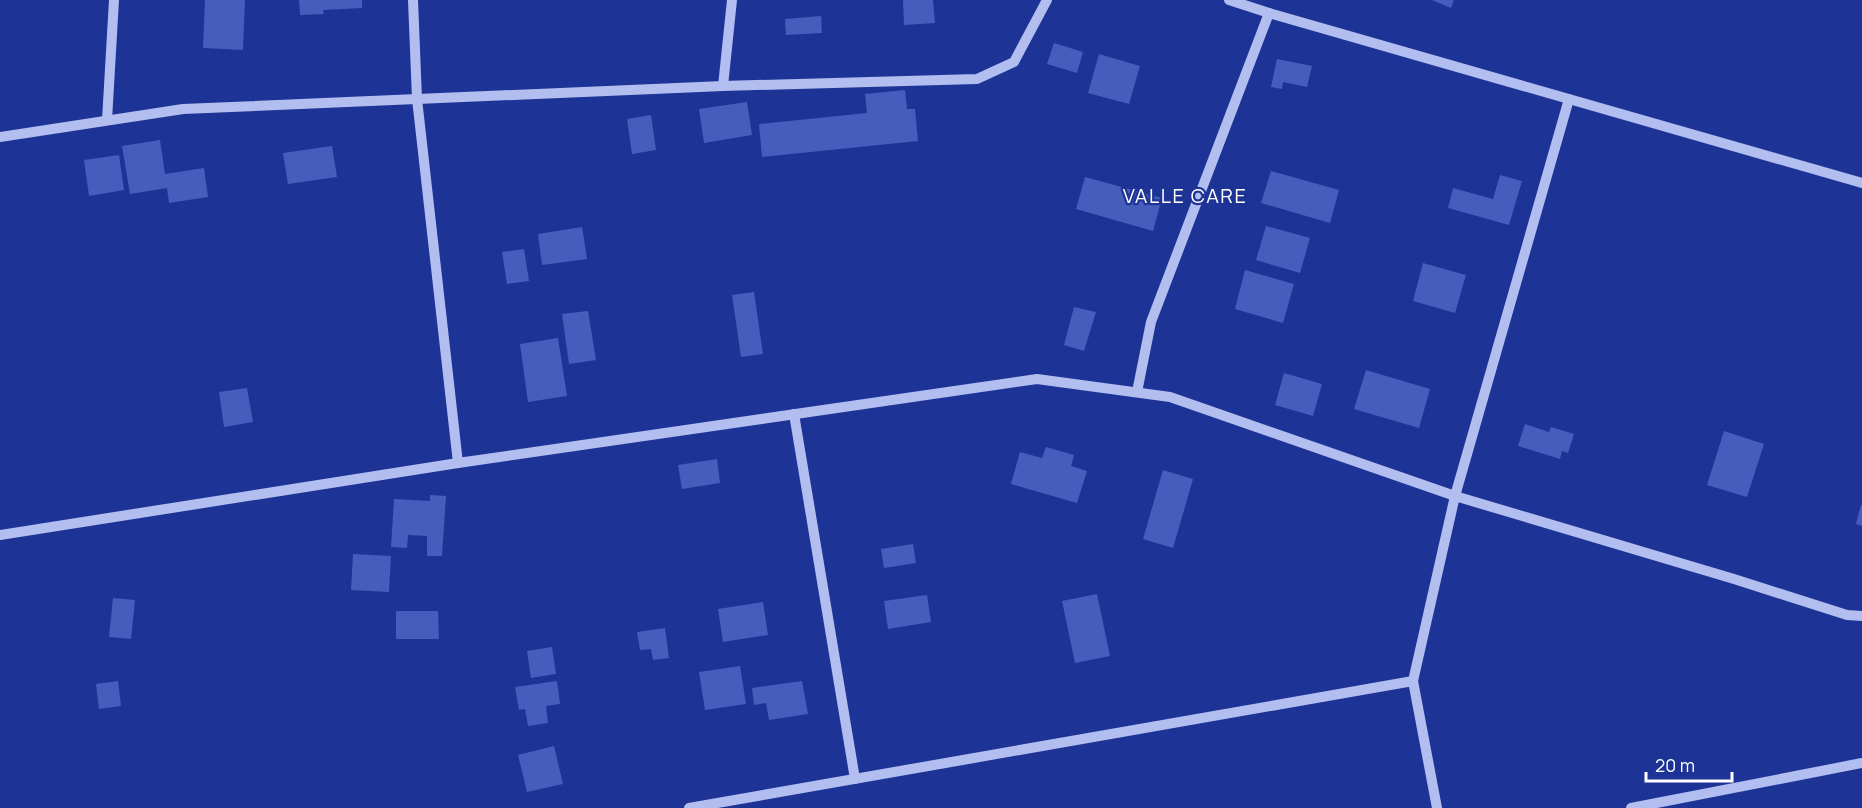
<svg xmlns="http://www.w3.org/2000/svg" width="1862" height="808" font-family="Manrope,sans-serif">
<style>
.building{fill:#475dbc}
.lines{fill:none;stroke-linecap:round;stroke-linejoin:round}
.minor{stroke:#b2beef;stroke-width:10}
.labels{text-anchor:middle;stroke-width:4.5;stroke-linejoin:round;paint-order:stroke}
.neighbourhood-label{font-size:20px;letter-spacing:1.5px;fill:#fff;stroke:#1e3396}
</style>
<rect width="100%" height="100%" fill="#1e3396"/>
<!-- building -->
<g class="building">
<polygon points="205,0 245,0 243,50 203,48"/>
<polygon points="299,0 362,0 362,8 323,10 324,14 300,15"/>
<polygon points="903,0 933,0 935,23 904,25"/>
<polygon points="1432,0 1454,0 1451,8"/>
<polygon points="821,16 822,33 786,35 785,19"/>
<polygon points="1054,43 1083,52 1077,73 1047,64"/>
<polygon points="1099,54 1140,66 1129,104 1088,93"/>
<polygon points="1277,59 1312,66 1307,87 1283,82 1282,89 1271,87"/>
<polygon points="905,90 907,109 915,109 918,141 762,157 759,124 867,113 865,94"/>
<polygon points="747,102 752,135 704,143 699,109"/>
<polygon points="651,115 656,150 632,154 627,119"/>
<polygon points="160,140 165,174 204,168 208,197 169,203 167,188 130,194 122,146"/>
<polygon points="332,146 337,177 288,184 283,153"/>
<polygon points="119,155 124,190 89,196 84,160"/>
<polygon points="1271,171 1339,190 1330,223 1261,203"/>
<polygon points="1500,175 1522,181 1509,225 1448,208 1453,188 1493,199"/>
<polygon points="1085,177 1162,198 1153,231 1076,209"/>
<polygon points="1266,226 1310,238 1300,273 1256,260"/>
<polygon points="582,227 587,259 542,265 538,234"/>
<polygon points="524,249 529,281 507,284 502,252"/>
<polygon points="1423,263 1466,275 1455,313 1413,301"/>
<polygon points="1245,270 1294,284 1283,323 1235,309"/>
<polygon points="754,292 763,354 741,357 732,295"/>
<polygon points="1074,307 1096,312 1084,351 1064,345"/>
<polygon points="588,311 596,360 569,364 562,314"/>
<polygon points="558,338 567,396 528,402 520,344"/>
<polygon points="1366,370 1430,389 1419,428 1354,409"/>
<polygon points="1284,373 1322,384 1313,416 1275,405"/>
<polygon points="247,388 253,422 224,427 219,392"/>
<polygon points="1525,424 1549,432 1551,427 1574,434 1568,453 1562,451 1560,459 1518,446"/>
<polygon points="1724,431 1764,444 1747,497 1707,485"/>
<polygon points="1046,447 1074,455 1071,466 1087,471 1077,503 1011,484 1020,452 1042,458"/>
<polygon points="717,459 720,483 682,489 678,465"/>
<polygon points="1163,470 1193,479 1173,548 1143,539"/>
<polygon points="430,495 446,496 442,556 427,556 427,536 408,535 407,548 391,547 394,499 430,501"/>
<polygon points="1861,505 1862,505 1862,526 1856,524"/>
<polygon points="913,544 916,563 884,568 881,549"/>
<polygon points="353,554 391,556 389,592 351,590"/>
<polygon points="1097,594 1110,656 1075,663 1062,601"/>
<polygon points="927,595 931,622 888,629 884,601"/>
<polygon points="113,598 135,600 131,639 109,637"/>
<polygon points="763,602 768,635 723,642 718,609"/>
<polygon points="396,611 438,611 439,639 396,639"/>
<polygon points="665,628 669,658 653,660 651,649 640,650 637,632"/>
<polygon points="552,647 556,674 531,678 527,651"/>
<polygon points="740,666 746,704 705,710 699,672"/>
<polygon points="118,681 121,706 99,709 96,684"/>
<polygon points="557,681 560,704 546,706 548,723 528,726 525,709 519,710 515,687"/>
<polygon points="802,681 808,714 769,720 766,703 754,705 752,688"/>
<polygon points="554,746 563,784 527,792 518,755"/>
</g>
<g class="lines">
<!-- minor -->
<g class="minor">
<polyline points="413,0 417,99 458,463"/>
<polyline points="1229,0 1269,13 1862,183"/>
<polyline points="723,86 732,0"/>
<polyline points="107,120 114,0"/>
<polyline points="0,137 183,109 723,86 977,79 1014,62 1047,0"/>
<polyline points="1137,392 1151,322 1269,13"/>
<polyline points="794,414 855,779"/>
<polyline points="0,535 458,463 1037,379 1170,397 1455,496 1734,579 1847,615 1862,616"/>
<polyline points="689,808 1413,681"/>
<polyline points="1437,808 1413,681 1455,496 1569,99"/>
<polyline points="1631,808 1862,763"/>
</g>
</g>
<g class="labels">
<!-- neighbourhood labels -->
<g class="neighbourhood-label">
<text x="1185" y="203">VALLE CARE</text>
</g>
</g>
<!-- scale -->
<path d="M1646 772v9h86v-9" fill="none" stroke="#ffffff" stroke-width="3"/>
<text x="1655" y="772" font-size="18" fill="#ffffff" stroke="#1e3396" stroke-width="4.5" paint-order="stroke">20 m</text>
</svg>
